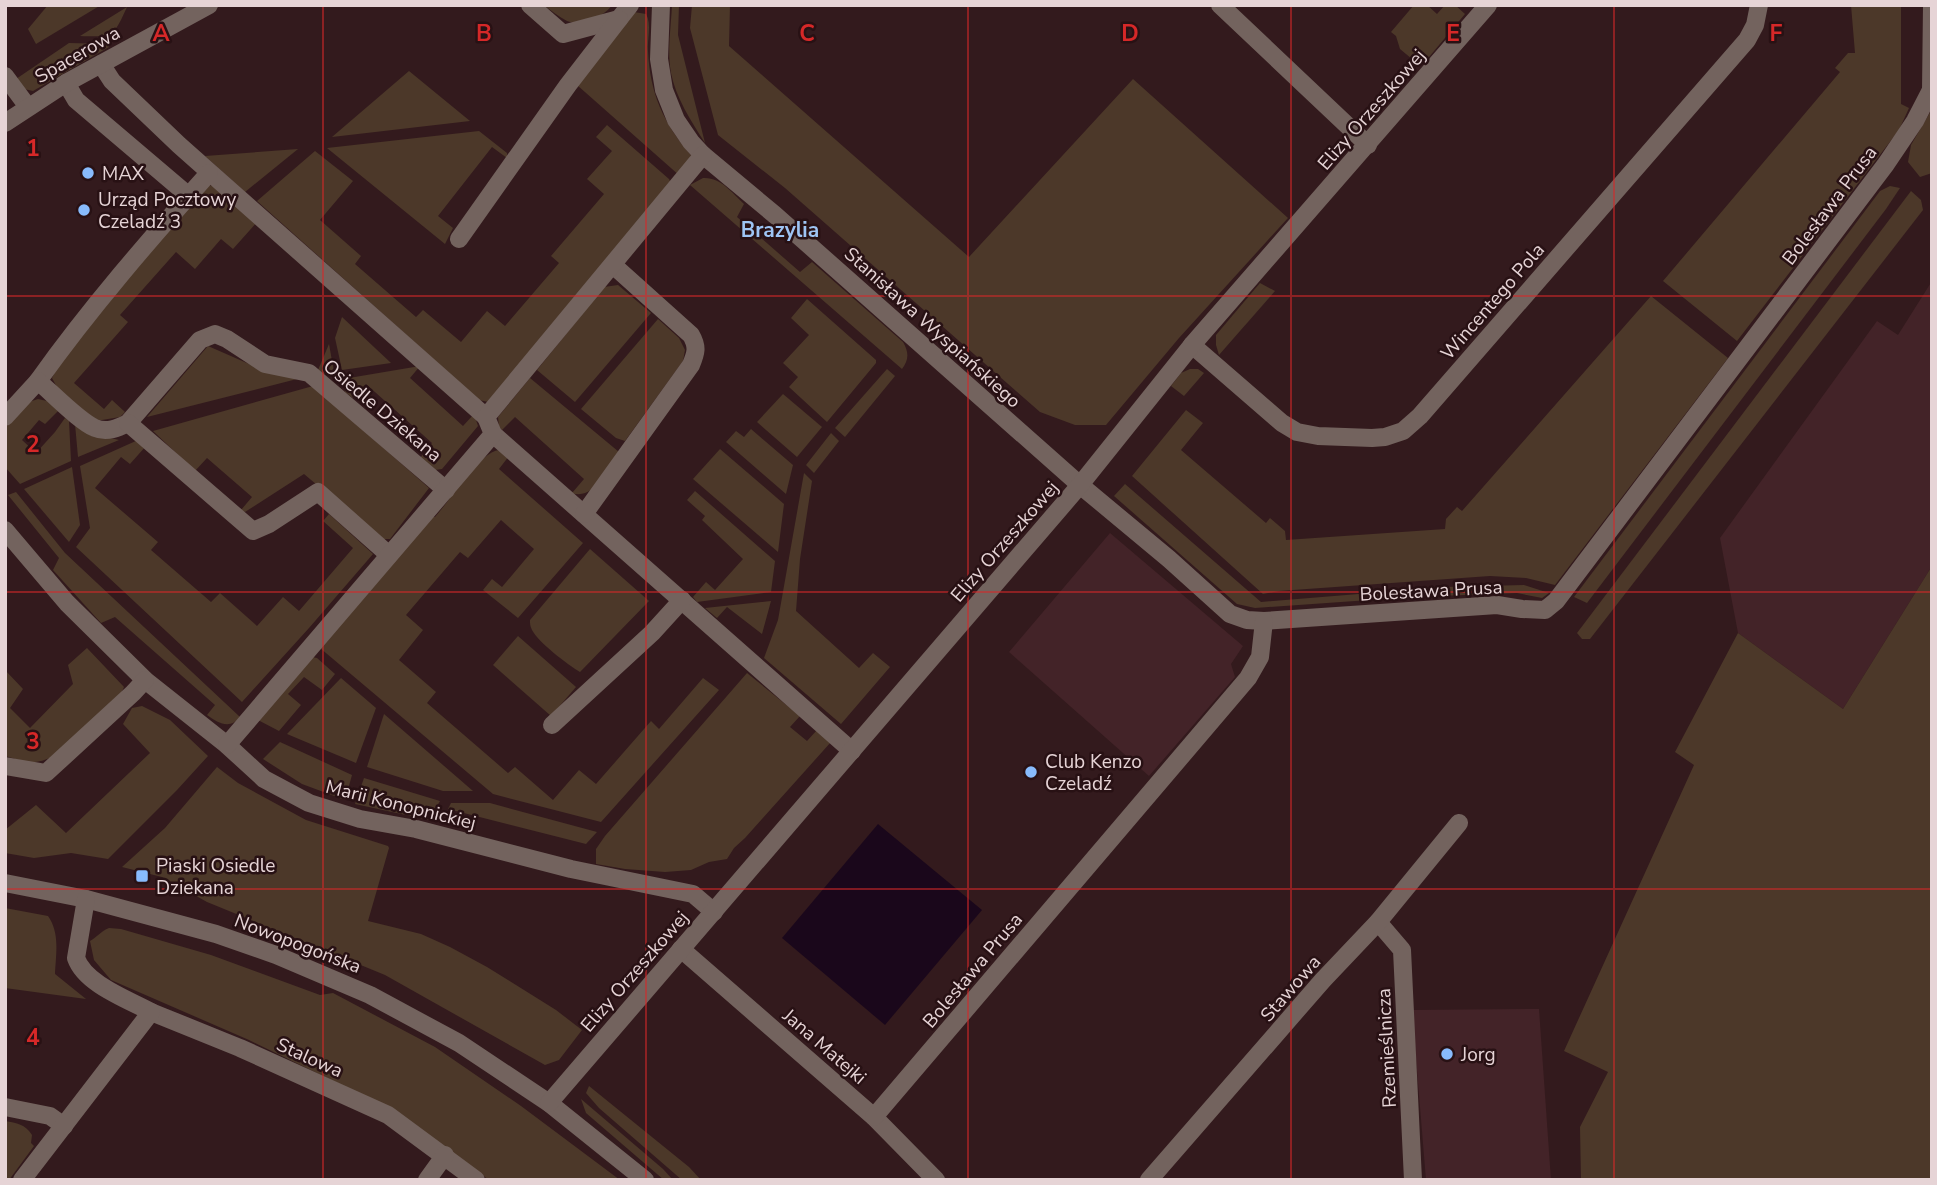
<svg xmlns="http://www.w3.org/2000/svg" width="1937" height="1185" font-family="'Nunito Sans',sans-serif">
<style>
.built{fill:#432328}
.green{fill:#4c3829}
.water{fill:#1a071b}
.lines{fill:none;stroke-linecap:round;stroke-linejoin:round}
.minor{stroke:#73635e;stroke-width:18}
.grid{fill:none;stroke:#d62828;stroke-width:2;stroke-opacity:0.55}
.poi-dot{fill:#88bbfc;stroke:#281114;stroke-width:2.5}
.labels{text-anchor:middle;stroke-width:5;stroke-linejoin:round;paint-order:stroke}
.street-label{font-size:19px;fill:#e6d4d6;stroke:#281114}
.poi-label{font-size:19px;fill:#e6d4d6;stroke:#281114;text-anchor:start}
.neighbourhood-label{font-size:21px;font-weight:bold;fill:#9ec4f4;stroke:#281114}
.grid-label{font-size:23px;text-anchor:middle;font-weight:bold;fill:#d62828;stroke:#281114;stroke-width:5;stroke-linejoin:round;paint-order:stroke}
</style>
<rect width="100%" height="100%" fill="#331a1d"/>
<!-- built -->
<g class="built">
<polygon points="1932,281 1932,566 1843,709 1738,633 1720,538 1877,321 1898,335"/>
<polygon points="1110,533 1243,646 1231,664 1235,677 1149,776 1009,652"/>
<polygon points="1539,1009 1551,1180 1426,1180 1412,1010"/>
</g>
<!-- green -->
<g class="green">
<polygon points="48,5 101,5 36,44 28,29"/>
<path d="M543,5H612C604,17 581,27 567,21C559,17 551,10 543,5Z"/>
<path d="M672,5H679L678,35L705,143C691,121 676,98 671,73C667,51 671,27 672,5Z"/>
<polygon points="692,5 730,5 729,46 969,257 1133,79 1288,218 1179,338 1106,425 1075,425 1040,412 785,188 718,135 690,28"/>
<polygon points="1414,5 1427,5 1437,14 1445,5 1455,5 1465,14 1424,63 1418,64 1400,49 1396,36 1391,32"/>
<polygon points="1851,5 1901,5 1901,104 1909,108 1899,130 1737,341 1663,281 1840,72 1835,68 1848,53 1855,53"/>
<path d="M127,7C113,38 113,37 80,36Z"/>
<path d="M634,12L646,14C652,24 647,40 648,51C650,93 663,123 691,155L688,166L680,176L577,85Z"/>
<polygon points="69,43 108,44 109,47 33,91 24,89 16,79"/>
<polygon points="409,71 470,121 332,137"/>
<polygon points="1932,109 1932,173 1920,177 1908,162 1911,145"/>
<polygon points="607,125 669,179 671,183 488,402 479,400 257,201 315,151 353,181 320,220 361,256 355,264 416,317 423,310 461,342 487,311 505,326 559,263 551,256 604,194 587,179 612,151 596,137"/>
<polygon points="479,131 507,153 507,158 492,147 438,216 453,228 445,244 327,148"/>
<polygon points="298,149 245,192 205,156"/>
<path d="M703,178C721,177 731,192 744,204L737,217L800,272L812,262L903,342C909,352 909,360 902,369L690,185Z"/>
<polygon points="207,185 215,186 258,221 233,249 221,239 195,269 176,252 120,315 128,322 74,383 104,409 112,400 125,412 120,417 96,421 59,391 52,378 59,364 121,287"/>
<polygon points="1890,186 1900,188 1886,209 1587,603 1574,597 1880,191"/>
<polygon points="1911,191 1921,200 1923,210 1590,639 1582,639 1577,633"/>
<polygon points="1260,283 1275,291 1219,355 1216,345 1216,335"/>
<polygon points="618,285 651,313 575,402 537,370 604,287"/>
<polygon points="1651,296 1728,358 1555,585 1526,578 1490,576 1279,591 1263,594 1132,476 1186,410 1203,423 1181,450 1266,523 1270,518 1285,531 1286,540 1445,529 1446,519 1457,507 1462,511"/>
<polygon points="807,299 876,360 876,363 827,422 789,387 798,377 783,363 809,335 791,318"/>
<polygon points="342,317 391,363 342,370 335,338"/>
<polygon points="658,319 679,338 685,350 683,361 625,441 616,438 581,409"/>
<polygon points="329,344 334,372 324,374 318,370"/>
<polygon points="208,346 256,367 297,379 147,417"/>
<polygon points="420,366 410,378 463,426 474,414 478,426 442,469 435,470 420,458 432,443 366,384 353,398 345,392 343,379"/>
<polygon points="887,369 895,376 845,437 835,428"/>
<polygon points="1190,369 1198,369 1204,373 1184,396 1171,386 1181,373"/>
<path d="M530,378L619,452C609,467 594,501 572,493L584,479L515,417L502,430L499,427L498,417Z"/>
<polygon points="313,386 429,488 390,539 381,539 304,474 245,512 241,510 252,497 207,458 195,471 153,431"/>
<polygon points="783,394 822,427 797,457 757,422"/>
<polygon points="38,399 47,401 59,410 45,424 39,420 22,440 36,453 55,432 65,418 69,421 71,461 20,484 5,467 5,428 29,402"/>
<polygon points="75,424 94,434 119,440 78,457"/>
<polygon points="751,429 793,465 786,494 726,442 736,431 744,437"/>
<polygon points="831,433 839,441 814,473 806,465"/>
<polygon points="138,440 146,446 130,464 121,457 95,488 158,542 151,550 211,602 220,593 257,626 283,597 299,611 353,548 323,521 329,514 373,554 309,628 242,702 76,547 90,528 80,466"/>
<polygon points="720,449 784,504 778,552 693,479"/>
<path d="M499,450L509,456L499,469L583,543L518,618L483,590L492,579L502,587L534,549L501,520L468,558L460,552L406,615L423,630L399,660L436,692L427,703L508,773L515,767L553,800L579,770L596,784L651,721L659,729L703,678L719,690L601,822L493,794L320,648L431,517H435L440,511C453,496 480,452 499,450Z"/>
<polygon points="72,467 80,525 69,542 24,489"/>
<polygon points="804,473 812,481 800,559 796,611 859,668 873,653 890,667 841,724 764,658 778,620"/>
<polygon points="1125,484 1261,602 1444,587 1524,585 1549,593 1542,598 1517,593 1412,597 1255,608 1237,604 1114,496"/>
<polygon points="695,491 775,561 771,592 697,602 693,597 706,582 715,590 743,559 702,520 705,516 687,500"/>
<path d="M16,492L65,553L240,717C230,730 218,723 207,715L215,705L115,617L101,623L53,570L59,558L8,495Z"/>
<path d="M590,549L649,601L580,672C568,665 538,642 532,630C530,626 530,624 530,620Z"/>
<polygon points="1932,566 1932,1180 1581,1180 1580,1127 1608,1072 1564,1051 1694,765 1675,752 1738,633 1843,709"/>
<polygon points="771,601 762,634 727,607 717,618 705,608"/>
<polygon points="518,636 576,687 551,716 493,665"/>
<path d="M87,648L124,687L120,696L54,756C34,766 26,762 5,756V670L23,689L10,708L30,728L73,684L68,665Z"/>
<polygon points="312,657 317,658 335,674 322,690 304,677 288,694 301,705 279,731 256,719"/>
<polygon points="747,673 800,716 790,727 807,741 817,730 831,742 745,838 734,848 727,859 709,862 691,870 665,872 625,869 596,864 596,849 605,836"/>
<polygon points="341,678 376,708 356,763 287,734"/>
<polygon points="142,706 170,720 208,756 177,790 108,859 71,853 34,858 5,853 5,830 36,805 66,833 150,753 123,724 132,708"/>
<polygon points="384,714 473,791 443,791 367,767"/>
<polygon points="280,742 352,775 345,800 302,784 263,759"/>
<polygon points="217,767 238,783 306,820 388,846 389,848 368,921 421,934 450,947 487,967 556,1010 582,1030 559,1060 545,1065 385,975 207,902 162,877 122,867 165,828"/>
<polygon points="364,778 440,801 429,820 355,804"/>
<polygon points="451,803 490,803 597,832 586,844 448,809"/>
<path d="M5,908L48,916C60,933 56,954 55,974L86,999L5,988Z"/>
<path d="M109,928L121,929L211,955L320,995L333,993L435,1047L521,1106L620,1180H489L393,1110L249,1040L111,980L94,960L90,941C97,937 101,931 109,928Z"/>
<polygon points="589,1086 689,1167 701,1180 682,1180 599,1108 586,1093"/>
<polygon points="581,1099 663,1169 673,1180 664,1180 586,1113"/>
<path d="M5,1121C17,1123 25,1124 32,1135L31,1143L34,1146L9,1180H5Z"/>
</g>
<!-- water -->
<polygon class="water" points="878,824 982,910 885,1025 782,938"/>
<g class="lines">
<!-- minor -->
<g class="minor">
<polyline points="530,5 563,34 619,19 630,5"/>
<polyline points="661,5 659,59 664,90 676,120 691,142 703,155 775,215 1080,485 1169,559 1230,614 1247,620 1264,621 1497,605 1522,609 1545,610 1556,601 1886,164 1915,121 1931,90 1932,5"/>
<polyline points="1220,5 1368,145"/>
<polyline points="101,64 112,81 179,145 486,417"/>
<polyline points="5,76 28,107"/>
<polyline points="66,83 76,100 189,196"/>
<polyline points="5,123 66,83 209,5"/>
<polyline points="459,239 568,85 619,19"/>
<polyline points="1192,345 1282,423 1297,432 1318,436 1372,438 1385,437 1403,431 1420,416 1747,40 1755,25 1759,5"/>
<path d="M38,381C90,308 150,239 209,173"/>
<path d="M5,417L38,381C52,393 80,422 95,428C107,433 118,428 128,423L200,340L215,334L227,339L265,364L309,373L446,490"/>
<polyline points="128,423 253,531 269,524 318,492 389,555"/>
<polyline points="493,434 852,751"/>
<path d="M584,514L691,365C696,353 698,347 691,335L613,265"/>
<polyline points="5,530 67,603 145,680 227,745 264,779 309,803 360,819 416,829 571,869 693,894 714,912"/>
<polyline points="552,725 652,633 682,600"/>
<polyline points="227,745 493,434 486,417 703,155"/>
<polyline points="5,766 46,773 133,693 145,680"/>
<polyline points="5,883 86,899 216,934 276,955 370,995 459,1043 549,1103 645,1180"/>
<polyline points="1378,922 1402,950 1413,1180"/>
<polyline points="681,949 874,1117 936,1180"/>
<polyline points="151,1012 240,1048 388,1115 476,1180"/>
<polyline points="549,1103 1080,485 1192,345 1488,5"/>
<polyline points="5,1107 50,1116 64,1126"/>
<polyline points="874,1117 1248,678 1260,657 1264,621"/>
<path d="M22,1180L151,1012C127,999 85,984 76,958L86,899"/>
<polyline points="427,1180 445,1155"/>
<polyline points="1149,1180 1323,980 1378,922 1459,823"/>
</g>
</g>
<!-- grid -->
<path class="grid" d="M323,5V1180M646,5V1180M968,5V1180M1291,5V1180M1614,5V1180M5,296H1932M5,592H1932M5,889H1932"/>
<!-- markers -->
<g class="poi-dot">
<circle cx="88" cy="173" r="7"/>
<circle cx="84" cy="210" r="7"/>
<circle cx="1031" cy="772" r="7"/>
<rect x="135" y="869" width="14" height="14" rx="3.5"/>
<circle cx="1447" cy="1054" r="7"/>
</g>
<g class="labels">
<!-- street labels -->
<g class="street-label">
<text transform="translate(77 54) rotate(-30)" y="7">Spacerowa</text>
<text transform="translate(1371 109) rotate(-49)" y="7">Elizy Orzeszkowej</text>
<text transform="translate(1829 205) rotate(-53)" y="7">Bolesława Prusa</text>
<text transform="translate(1492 301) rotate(-49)" y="7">Wincentego Pola</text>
<text transform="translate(933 327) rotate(42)" y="7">Stanisława Wyspiańskiego</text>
<text transform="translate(383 410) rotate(40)" y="7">Osiedle Dziekana</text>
<text transform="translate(1004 541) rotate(-49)" y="7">Elizy Orzeszkowej</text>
<text transform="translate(1431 590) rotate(-3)" y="7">Bolesława Prusa</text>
<text transform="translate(401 804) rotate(14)" y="7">Marii Konopnickiej</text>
<text transform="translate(298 943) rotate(21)" y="7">Nowopogońska</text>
<text transform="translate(972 970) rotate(-50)" y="7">Bolesława Prusa</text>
<text transform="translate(634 971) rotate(-49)" y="7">Elizy Orzeszkowej</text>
<text transform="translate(1290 988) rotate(-49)" y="7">Stawowa</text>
<text transform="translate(825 1046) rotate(41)" y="7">Jana Matejki</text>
<text transform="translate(1386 1048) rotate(-93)" y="7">Rzemieślnicza</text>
<text transform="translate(310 1057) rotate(24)" y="7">Stalowa</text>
</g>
<!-- poi labels -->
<g class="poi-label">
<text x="102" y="180">MAX</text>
<text x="98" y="206">Urząd Pocztowy<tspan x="98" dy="22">Czeladź 3</tspan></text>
<text x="1045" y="768">Club Kenzo<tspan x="1045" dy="22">Czeladź</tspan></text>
<text x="156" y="872">Piaski Osiedle<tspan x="156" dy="22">Dziekana</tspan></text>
<text x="1461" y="1061">Jorg</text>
</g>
<!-- neighbourhood labels -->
<g class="neighbourhood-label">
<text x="780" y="237">Brazylia</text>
</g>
</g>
<g class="grid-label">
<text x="161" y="41">A</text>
<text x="484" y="41">B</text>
<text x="807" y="41">C</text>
<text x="1130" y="41">D</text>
<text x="1453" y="41">E</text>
<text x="1776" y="41">F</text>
<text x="33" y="156">1</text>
<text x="33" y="452">2</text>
<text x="33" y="749">3</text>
<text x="33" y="1045">4</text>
</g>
<!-- border -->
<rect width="1937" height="1185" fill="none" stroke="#e6d4d6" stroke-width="14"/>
</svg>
